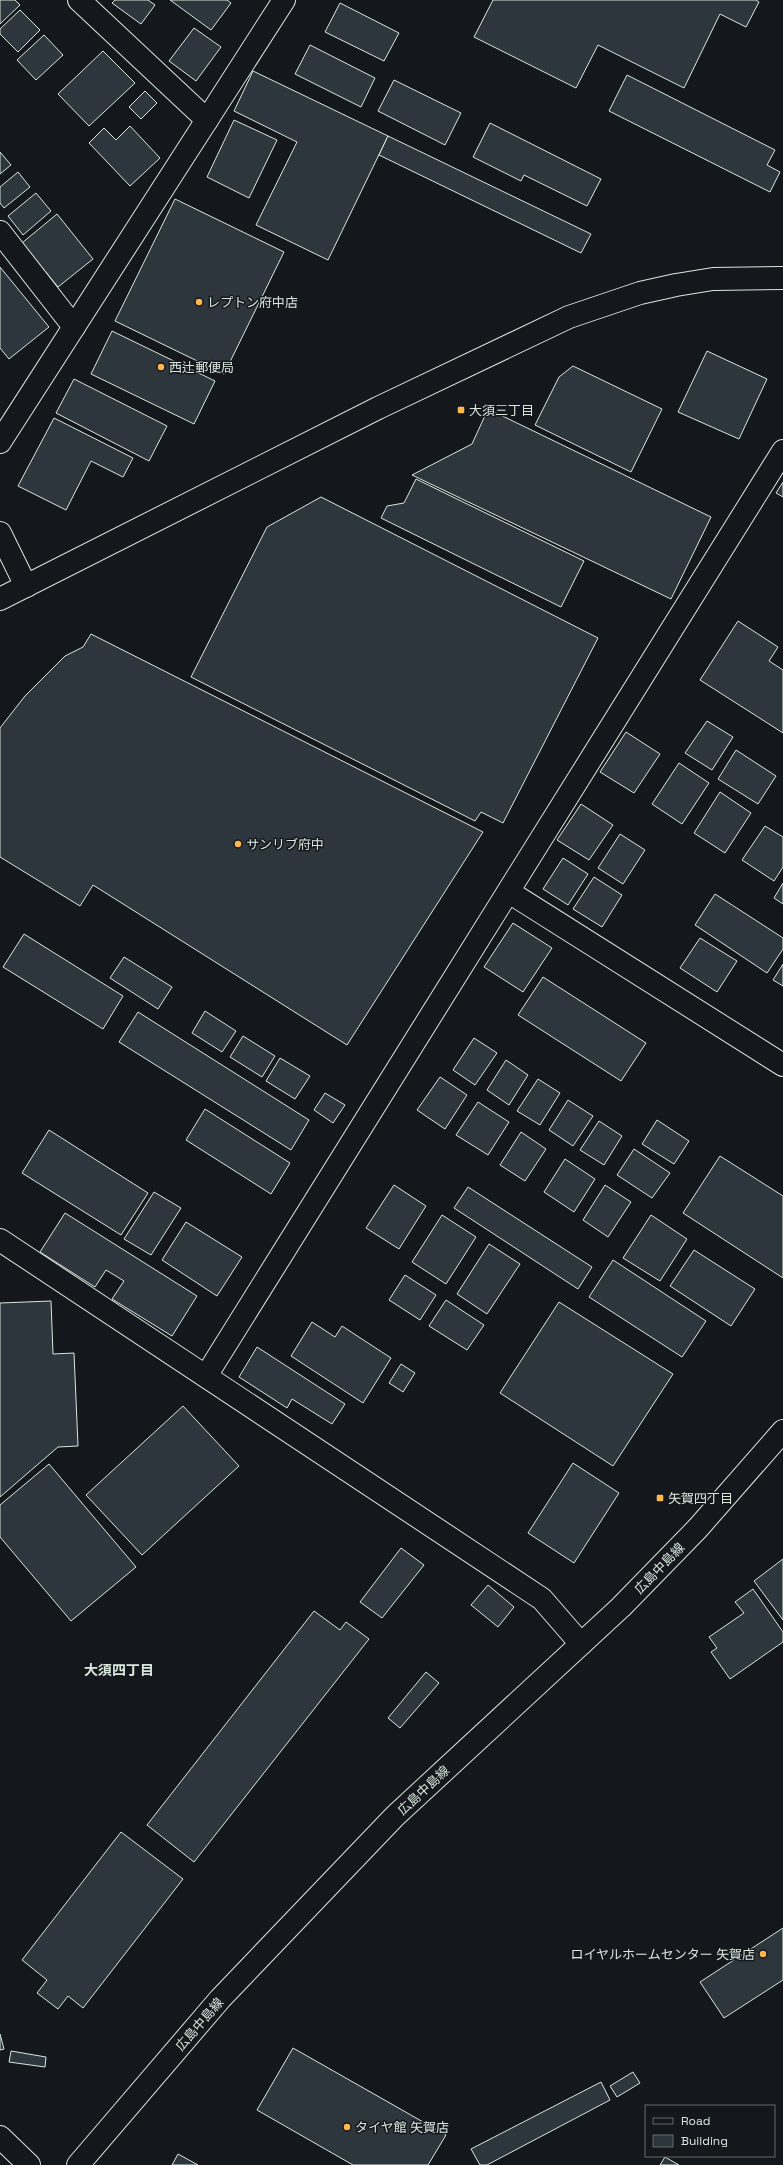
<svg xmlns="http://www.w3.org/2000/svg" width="783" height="2165" font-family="'Space Grotesk','Noto Sans JP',sans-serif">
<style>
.building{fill:#2c363c;stroke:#d8e6dc}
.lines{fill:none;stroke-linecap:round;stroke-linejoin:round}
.minor-casing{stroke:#d8e6dc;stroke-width:24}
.major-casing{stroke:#d8e6dc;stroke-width:24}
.minor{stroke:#14181c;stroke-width:22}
.major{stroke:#14181c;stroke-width:22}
.poi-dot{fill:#ffb74d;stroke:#14181c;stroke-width:1.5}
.labels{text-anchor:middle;stroke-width:3;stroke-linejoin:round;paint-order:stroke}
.poi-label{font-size:13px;fill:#d8e6dc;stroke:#14181c;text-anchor:start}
.street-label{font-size:13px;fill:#d8e6dc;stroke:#14181c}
.neighbourhood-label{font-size:14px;font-weight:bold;fill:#d8e6dc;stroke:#14181c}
</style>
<rect width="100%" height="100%" fill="#14181c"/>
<!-- building -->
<g class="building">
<polygon points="0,0 15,0 20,5 0,24"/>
<polygon points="115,0 148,0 155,5 141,24 112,3"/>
<polygon points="170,0 227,0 231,3 211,30"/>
<polygon points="493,0 756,0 759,2 746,27 720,14 684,88 598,45 576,88 474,37"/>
<polygon points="340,3 399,33 384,61 325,32"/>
<polygon points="20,10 40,30 18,52 0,34 0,29"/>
<polygon points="194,28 221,47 196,81 169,61"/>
<polygon points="44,35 63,55 36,80 17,60"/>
<polygon points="310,45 375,78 361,107 295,74"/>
<polygon points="103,51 135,83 89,126 58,94"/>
<polygon points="253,71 388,136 328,260 256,225 297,142 234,111"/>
<polygon points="627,75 775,150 767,165 780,172 770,192 609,111"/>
<polygon points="394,80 461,113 445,145 378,111"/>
<polygon points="145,91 157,103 141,119 129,107"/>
<polygon points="234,120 277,140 249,198 207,177"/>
<polygon points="490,123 601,179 587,206 524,175 521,181 473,157"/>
<polygon points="130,126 160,158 130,186 89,143 104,128 116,140"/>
<polygon points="388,136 591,234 581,253 379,155"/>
<polygon points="0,152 11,165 0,174"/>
<polygon points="18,172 30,187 4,208 0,203 0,187"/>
<polygon points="36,193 51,211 23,235 8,216"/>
<polygon points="175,199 284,252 224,374 115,321"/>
<polygon points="57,214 93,259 58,287 22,243"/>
<polygon points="0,267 49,327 9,359 0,348"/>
<polygon points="112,331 215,381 194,424 91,374"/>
<polygon points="707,351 767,379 739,439 678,412"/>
<polygon points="573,366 662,409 631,472 535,425 559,377"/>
<polygon points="74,379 167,426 149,461 56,413"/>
<polygon points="488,409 711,517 671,599 412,475 472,444"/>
<polygon points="54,418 133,458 123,477 91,461 66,510 18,486"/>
<polygon points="416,479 584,561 561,607 381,518 387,506 404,503"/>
<polygon points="783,482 783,497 776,493"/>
<polygon points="321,497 598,638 503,823 481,812 475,821 191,677 267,527"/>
<polygon points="738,621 778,647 769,661 783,670 783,733 700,680"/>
<polygon points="91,634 483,832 347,1045 93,885 80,906 0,857 0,728 25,696 65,656 83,647"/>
<polygon points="707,721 733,737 712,770 685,753"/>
<polygon points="626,732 660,754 634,793 600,772"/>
<polygon points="736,750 776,776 758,804 718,779"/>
<polygon points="679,763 709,783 682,824 652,804"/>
<polygon points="720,792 751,813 725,853 694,833"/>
<polygon points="581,804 613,825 589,860 557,840"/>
<polygon points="765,826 783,837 783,867 774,881 742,860"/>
<polygon points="620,834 645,850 623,884 598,868"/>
<polygon points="563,858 588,874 568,905 543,889"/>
<polygon points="594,877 622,895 602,927 573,909"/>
<polygon points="783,883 783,904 774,898"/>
<polygon points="715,894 783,938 783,949 767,973 695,925"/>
<polygon points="513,923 552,948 523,992 484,967"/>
<polygon points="24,934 123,996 103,1029 3,967"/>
<polygon points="700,938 737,961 717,992 680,968"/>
<polygon points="124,957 172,987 158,1009 110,978"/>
<polygon points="783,964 783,986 773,980"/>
<polygon points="543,977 646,1043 621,1081 518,1015"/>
<polygon points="205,1011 236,1031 222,1052 192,1033"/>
<polygon points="138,1012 309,1120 291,1150 119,1042"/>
<polygon points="243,1036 275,1056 262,1077 230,1057"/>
<polygon points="474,1038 497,1053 475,1085 453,1070"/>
<polygon points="280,1058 310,1076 295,1099 266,1081"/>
<polygon points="506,1060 528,1075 509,1105 487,1090"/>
<polygon points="440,1077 467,1095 445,1129 417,1110"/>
<polygon points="538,1079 560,1093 540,1125 517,1111"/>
<polygon points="325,1093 345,1105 333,1123 314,1110"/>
<polygon points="568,1100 593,1116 573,1146 549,1130"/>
<polygon points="478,1102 509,1122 488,1155 456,1135"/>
<polygon points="205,1109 290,1163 271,1194 186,1140"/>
<polygon points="657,1120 689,1141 674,1164 642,1144"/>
<polygon points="599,1121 622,1136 604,1165 580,1150"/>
<polygon points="49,1130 148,1193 121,1235 22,1173"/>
<polygon points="521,1132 546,1149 525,1181 500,1165"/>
<polygon points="634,1149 670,1173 652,1198 617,1175"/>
<polygon points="720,1156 783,1196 783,1278 683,1213"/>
<polygon points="565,1159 595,1179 574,1212 544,1192"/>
<polygon points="394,1185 426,1206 399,1249 366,1228"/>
<polygon points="605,1185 631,1202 608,1237 583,1220"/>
<polygon points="468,1187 592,1267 578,1289 454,1208"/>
<polygon points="154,1192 181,1208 151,1255 124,1239"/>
<polygon points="65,1213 197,1296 172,1336 112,1299 124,1281 106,1270 95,1287 40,1252"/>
<polygon points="442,1215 476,1237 446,1284 412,1262"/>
<polygon points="651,1215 687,1239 660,1281 623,1258"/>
<polygon points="186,1222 242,1257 217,1296 162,1260"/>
<polygon points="489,1244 520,1264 487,1314 457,1294"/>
<polygon points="694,1250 755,1289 731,1326 670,1286"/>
<polygon points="613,1260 706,1321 682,1357 589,1297"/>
<polygon points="405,1275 436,1295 420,1320 389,1300"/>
<polygon points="446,1300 484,1325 467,1350 429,1326"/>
<polygon points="51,1301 53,1354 74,1353 78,1446 58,1447 0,1497 0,1303"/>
<polygon points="559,1302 673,1374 613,1466 500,1393"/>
<polygon points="312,1322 335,1337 342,1326 391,1358 363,1403 291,1356"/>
<polygon points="257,1347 345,1404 332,1424 292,1399 287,1408 239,1377"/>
<polygon points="401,1364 415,1373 403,1392 389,1383"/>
<polygon points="183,1406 239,1466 142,1555 86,1495"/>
<polygon points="573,1463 619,1493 574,1563 528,1533"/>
<polygon points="49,1464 136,1567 71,1621 0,1537 0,1505"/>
<polygon points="401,1548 424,1565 382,1618 360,1602"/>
<polygon points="783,1559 783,1620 754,1581"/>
<polygon points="488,1585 514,1607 498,1627 471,1605"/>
<polygon points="753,1589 783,1632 783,1642 730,1679 711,1652 717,1648 709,1637 744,1613 735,1602"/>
<polygon points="314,1611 340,1630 346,1622 369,1639 194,1862 147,1825"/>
<polygon points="426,1672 439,1683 400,1728 388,1718"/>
<polygon points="121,1832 183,1879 83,2008 68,1996 58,2009 37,1993 47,1980 22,1960"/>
<polygon points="783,1928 783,1980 724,2018 700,1982"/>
<polygon points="0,2034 4,2049 0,2050"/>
<polygon points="293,2048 446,2135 428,2165 353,2165 257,2110"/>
<polygon points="11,2051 46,2057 45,2067 9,2062"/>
<polygon points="633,2072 640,2083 617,2097 610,2086"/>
<polygon points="601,2082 610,2100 487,2165 480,2165 471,2149"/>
<polygon points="178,2154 198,2165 172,2165"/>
<polygon points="665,2157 679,2165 660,2165"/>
</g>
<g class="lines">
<!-- minor casing -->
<g class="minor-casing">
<g id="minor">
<polyline points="79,0 207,120"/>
<polyline points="0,232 74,327"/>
<polyline points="0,442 284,0"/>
<polyline points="0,533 26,586"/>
<polyline points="0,599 378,408 569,317 640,293 676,285 713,279 783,278"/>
<polyline points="509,892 783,1065"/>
<polyline points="0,1240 542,1599 581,1644"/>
<polyline points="206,1376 783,451"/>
</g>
</g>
<!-- major casing -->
<g class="major-casing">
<g id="major">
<polyline points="0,2137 29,2165"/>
<polyline points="78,2165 220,1999 395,1816 621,1607 698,1528 783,1431"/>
</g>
</g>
<!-- minor -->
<use href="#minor" class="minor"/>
<!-- major -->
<use href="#major" class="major"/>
</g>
<!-- markers -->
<g class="poi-dot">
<circle cx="199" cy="302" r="4"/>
<circle cx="161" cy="367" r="4"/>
<rect x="457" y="406" width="8" height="8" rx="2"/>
<circle cx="238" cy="844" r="4"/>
<rect x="656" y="1494" width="8" height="8" rx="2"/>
<circle cx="763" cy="1954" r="4"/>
<circle cx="347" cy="2127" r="4"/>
</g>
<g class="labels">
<!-- poi labels -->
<g class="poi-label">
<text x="207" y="307">レプトン府中店</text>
<text x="169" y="372">西辻郵便局</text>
<text x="469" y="415">大須三丁目</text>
<text x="246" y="849">サンリブ府中</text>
<text x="668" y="1503">矢賀四丁目</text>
<text x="755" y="1959" text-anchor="end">ロイヤルホームセンター 矢賀店</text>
<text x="355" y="2132">タイヤ館 矢賀店</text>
</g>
<!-- street labels -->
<g class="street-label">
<text transform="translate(659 1568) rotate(-46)" y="5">広島中島線</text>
<text transform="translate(423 1790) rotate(-43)" y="5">広島中島線</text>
<text transform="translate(199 2024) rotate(-49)" y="5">広島中島線</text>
</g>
<!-- neighbourhood labels -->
<g class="neighbourhood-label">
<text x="119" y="1675">大須四丁目</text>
</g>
</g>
<!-- legend -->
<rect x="645" y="2105" width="130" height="52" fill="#14181c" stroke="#626a69"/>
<rect x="653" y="2118" width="20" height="6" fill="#14181c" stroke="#626a69"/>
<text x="681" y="2125" font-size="12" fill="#d8e6dc">Road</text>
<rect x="653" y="2135" width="20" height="12" fill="#2c363c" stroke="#626a69"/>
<text x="681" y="2145" font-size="12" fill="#d8e6dc">Building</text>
</svg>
